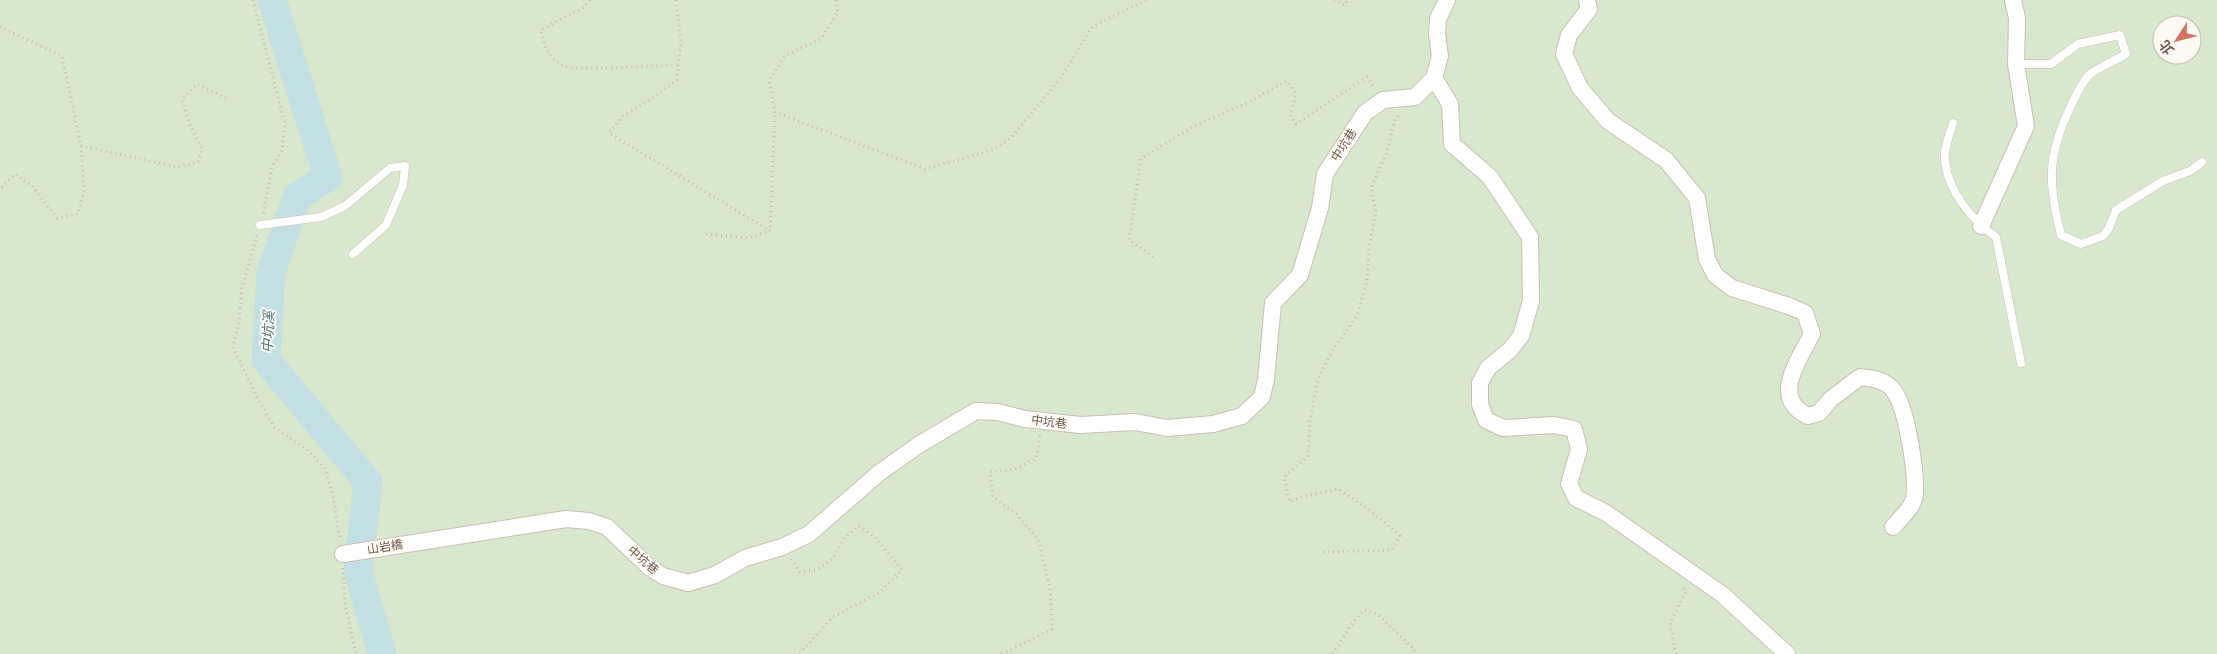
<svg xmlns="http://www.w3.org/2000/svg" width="2217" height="654" font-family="'DejaVu Sans','Noto Sans TC',sans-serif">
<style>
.green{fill:#d8e8cc;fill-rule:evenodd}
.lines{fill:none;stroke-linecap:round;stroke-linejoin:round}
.river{stroke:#c2e0e3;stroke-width:29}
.lane-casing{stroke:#ccbdb3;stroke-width:9}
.street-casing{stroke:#ccbdb3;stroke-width:18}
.path{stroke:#d3b7aa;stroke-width:3;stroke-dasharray:1 4;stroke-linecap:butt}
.lane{stroke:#fff;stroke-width:8}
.street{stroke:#fff;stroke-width:16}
.labels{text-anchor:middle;stroke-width:4;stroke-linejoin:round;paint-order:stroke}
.street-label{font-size:12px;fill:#745c51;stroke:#fdf9f3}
.water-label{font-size:14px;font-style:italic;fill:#4a777d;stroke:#fdf9f3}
</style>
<rect width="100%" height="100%" fill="#fbf4ec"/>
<!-- green -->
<path class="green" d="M0,0H2217V654H0ZM2162,25H2192V55H2162Z"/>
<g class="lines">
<!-- river -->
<polyline class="river" points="272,0 328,177 297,197 271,273 266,360 368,482 358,571 382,654"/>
<!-- lane casing -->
<g class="lane-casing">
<g id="lane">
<path d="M2016,64H2051L2078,44L2120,35L2126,54C2116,60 2097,68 2089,75C2081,84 2075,97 2070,108C2047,156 2048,184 2061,235L2081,244L2103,236L2109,228L2116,210L2163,181L2190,171L2202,162"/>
<path d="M1953,123C1950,134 1943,150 1945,161C1948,192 1972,220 1996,237L2021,363"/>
<polyline points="260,225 321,217 345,206 390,168 405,166 403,185 386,225 353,254"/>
</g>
</g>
<!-- street casing -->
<g class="street-casing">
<g id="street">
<path d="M1587,0L1589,9L1569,35L1564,54L1580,88L1608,121L1666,160L1697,198L1707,259L1715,275L1732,288L1789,306L1805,313L1812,334C1799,360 1770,398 1808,416L1819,413L1831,399L1860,377C1872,378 1887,380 1894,391C1907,409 1918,478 1914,499C1912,508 1899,520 1893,527"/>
<polyline points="1434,78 1450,104 1452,144 1490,177 1530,237 1531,301 1521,336 1510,350 1488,368 1480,383 1480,404 1486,420 1503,428 1554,425 1574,429 1579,449 1569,484 1576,498 1606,513 1723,595 1787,654"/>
<polyline points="1981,226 2026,126 2016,64 2017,18 2013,0"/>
<polyline points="343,554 566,519 589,521 607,527 649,567 663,576 688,583 715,575 745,558 782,547 809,534 879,473 920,444 976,411 998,412 1025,419 1080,425 1135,422 1167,428 1213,424 1242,416 1262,397 1266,379 1273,303 1300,275 1320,208 1325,174 1365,113 1383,100 1415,97 1434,78 1440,56 1437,34 1438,19 1447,0"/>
</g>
</g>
<!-- path -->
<g class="path">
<polyline points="253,0 285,125 282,150 272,167 263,215"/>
<path d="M590,0L584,7L541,30C544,46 547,56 562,65C574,72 660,65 679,65"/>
<polyline points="676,0 681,40 677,80 653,98 623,116 609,133 770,231 775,112"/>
<polyline points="836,0 838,12 821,39 786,55 769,80 775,112 925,169 993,150 1010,139 1061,78 1092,27 1146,0"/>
<polyline points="1334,0 1345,5 1348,0"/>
<polyline points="0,27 62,56 81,146 84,192 78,214 57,218 32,186 15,174 0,189"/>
<polyline points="81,146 178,167 198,162 202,148 190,126 182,99 197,84 226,98"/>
<polyline points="706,234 749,238 769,231"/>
<polyline points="257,235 242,288 239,322 233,347 258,399 274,427 309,451 325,469 333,496 340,540"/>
<polyline points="1153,257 1129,240 1141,159 1192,127 1247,103 1287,81 1296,94 1290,115 1296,124 1367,77 1375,88"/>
<polyline points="1323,552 1392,550 1400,536 1368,509 1338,489 1302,497 1290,502 1284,477 1308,456 1310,420 1318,380 1332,351 1357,316 1367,281 1369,248 1376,211 1371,188 1387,152 1395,119 1399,115"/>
<polyline points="791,559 800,572 817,570 833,558 844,538 859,526 874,536 902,570 879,593 833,617 799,654"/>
<polyline points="343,568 345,604 356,654"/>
<polyline points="1002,654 1052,629 1050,588 1038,539 1016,514 993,497 990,472 1015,469 1036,459 1040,436"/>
<polyline points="1333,654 1349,628 1364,610 1377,614 1414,649 1415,654"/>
<polyline points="1676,654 1670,623 1686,592 1682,587"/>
</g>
<!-- lane -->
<use href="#lane" class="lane"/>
<!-- street -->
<use href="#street" class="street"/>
</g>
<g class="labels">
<!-- street labels -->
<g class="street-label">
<text transform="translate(1344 145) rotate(-57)" y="4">中坑巷</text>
<text transform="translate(1049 422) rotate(7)" y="4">中坑巷</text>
<text transform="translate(385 547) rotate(-9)" y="4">山岩橋</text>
<text transform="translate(643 560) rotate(40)" y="4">中坑巷</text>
</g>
<!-- water labels -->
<g class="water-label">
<text transform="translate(268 332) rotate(-87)" y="5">中坑溪</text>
</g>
</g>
<!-- north arrow -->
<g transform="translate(2177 40) rotate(234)"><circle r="24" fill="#fdf9f3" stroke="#c6bab2"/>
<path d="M0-4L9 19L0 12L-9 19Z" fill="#d67460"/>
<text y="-8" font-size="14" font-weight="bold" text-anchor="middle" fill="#745c51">北</text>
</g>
</svg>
